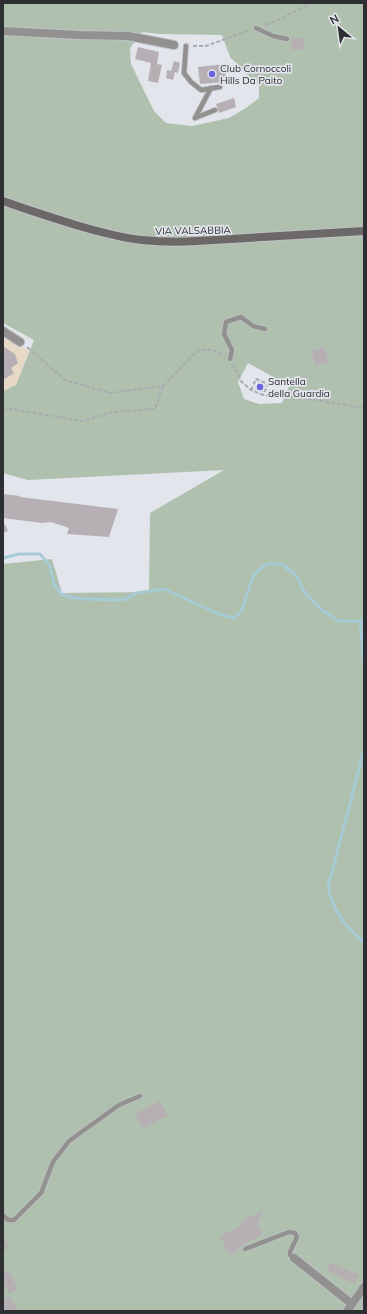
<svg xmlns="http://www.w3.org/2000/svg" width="367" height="1314" font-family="Mulish,sans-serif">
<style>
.industrial{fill:#e7d9c6}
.green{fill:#afc0af;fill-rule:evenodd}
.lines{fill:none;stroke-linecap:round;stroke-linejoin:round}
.stream{stroke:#a7cbd5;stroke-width:3}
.building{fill:#b6b0b4}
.lane-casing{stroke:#bec1c6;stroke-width:6}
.street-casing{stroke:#bec1c6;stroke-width:10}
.secondary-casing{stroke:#bec1c6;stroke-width:10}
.path{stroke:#a9abb0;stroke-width:2;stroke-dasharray:4 2;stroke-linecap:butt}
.lane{stroke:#939090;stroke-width:4.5}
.street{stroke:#939090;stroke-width:8}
.secondary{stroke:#6c6867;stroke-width:8}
.poi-dot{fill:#6c64de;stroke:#e2e5eb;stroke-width:1.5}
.labels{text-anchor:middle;stroke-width:3.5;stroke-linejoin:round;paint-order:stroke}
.poi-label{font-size:10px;fill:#2e2f32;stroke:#e2e5eb;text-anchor:start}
.street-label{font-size:10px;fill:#2e2f32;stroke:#e2e5eb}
</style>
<rect width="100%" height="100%" fill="#e2e5eb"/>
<!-- industrial -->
<polygon class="industrial" points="3,337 29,351 16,385 3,391"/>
<!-- green -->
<path class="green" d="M3,3H364V1311H3V564L52,559L62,593L149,592L150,513L224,470L28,480L3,473V391L16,385L34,340L3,323ZM142,32L161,34L222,35L230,57L259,86V98L246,108L229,118L192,126L166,123L154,111L131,64L130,48ZM248,363L289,386L282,403L259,404L244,399L238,382Z"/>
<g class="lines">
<!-- stream -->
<g class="stream">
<polyline points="3,558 19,554 40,554 50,566 54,584 62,595 80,599 124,600 136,593 164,589 219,614 233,618 241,612 254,574 267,564 282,564 297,577 303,590 323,611 339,621 360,621 364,619"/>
<polyline points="360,621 364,663"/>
<path d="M364,750L328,887C334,913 344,925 364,943"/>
</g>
</g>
<!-- building -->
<g class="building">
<polygon points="304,38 304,49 292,50 291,39"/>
<polygon points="138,47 159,52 157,64 162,65 158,83 148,81 151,63 135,59"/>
<polygon points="174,61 180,63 178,73 175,72 173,80 166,78 167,70 171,71"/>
<polygon points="225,64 226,82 200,84 198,67"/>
<polygon points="234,98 236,107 219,113 216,104"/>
<polygon points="3,346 15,354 18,363 11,368 14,373 3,380"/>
<polygon points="324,347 329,362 316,366 311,351"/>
<polygon points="258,382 265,385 262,392 255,389"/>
<polygon points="3,494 20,496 20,497 118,509 109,537 67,534 69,528 51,522 42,523 3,518"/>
<polygon points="3,523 4,523 8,531 3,533"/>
<polygon points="160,1101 168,1116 143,1128 135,1114"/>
<polygon points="263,1210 257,1224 263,1234 238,1247 239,1249 229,1255 220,1236 243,1225 241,1222"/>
<polygon points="3,1235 9,1248 3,1251"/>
<polygon points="331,1263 359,1275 355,1284 327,1271"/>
<polygon points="8,1270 18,1289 9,1294 3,1281 3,1273"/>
<polygon points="10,1296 18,1311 6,1311 3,1304 3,1299"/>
</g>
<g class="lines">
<!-- lane casing -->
<g class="lane-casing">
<g id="lane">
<polyline points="256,28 273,36 287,39"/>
<polyline points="186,46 184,73 191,82 201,90 220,87"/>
<polyline points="211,88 195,118 215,110"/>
<polyline points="230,359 232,350 224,334 226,322 241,317 253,326 265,329"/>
<polyline points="3,1215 8,1220 14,1220 41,1193 53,1162 69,1141 119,1105 140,1096"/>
<polyline points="245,1249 289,1232 295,1233 297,1237 290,1252 290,1255 294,1258"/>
</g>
</g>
<!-- street casing -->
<g class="street-casing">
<g id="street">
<polyline points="3,31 79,35 128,36 174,45"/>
<polyline points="3,331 20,342"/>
<polyline points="294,1258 352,1304"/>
<polyline points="347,1311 364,1287"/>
</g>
</g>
<!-- secondary casing -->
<g class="secondary-casing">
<path id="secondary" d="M3,201C28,210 53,218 79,226C100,232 121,238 142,240C161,242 179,242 197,241L364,231"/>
</g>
<!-- path -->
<g class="path">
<polyline points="265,25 280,19 311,3"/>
<polyline points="193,46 206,46 250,30"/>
<polyline points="27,347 65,380 110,393 163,386 198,350 213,350 225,356"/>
<polyline points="233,364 241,381 251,390 263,395 278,397 298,397 364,408"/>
<polyline points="251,390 256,379 268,384 263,395"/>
<polyline points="3,408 11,409 83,421 113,412 155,409 163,386"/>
</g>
<!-- lane -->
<use href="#lane" class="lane"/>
<!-- street -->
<use href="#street" class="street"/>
<!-- secondary -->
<use href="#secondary" class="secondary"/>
</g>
<!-- markers -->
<g class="poi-dot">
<circle cx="212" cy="74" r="4"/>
<circle cx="260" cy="387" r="4"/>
</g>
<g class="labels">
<!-- poi labels -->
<g class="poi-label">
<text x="220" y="72">Club Cornoccoli<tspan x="220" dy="12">Hills Da Paito</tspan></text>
<text x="268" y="385">Santella<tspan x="268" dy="12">della Guardia</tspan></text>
</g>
<!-- street labels -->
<g class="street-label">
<text transform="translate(193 230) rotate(-1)" y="4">VIA VALSABBIA</text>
</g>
</g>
<!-- border -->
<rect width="367" height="1314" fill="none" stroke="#2e2f32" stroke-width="8"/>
<!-- north arrow -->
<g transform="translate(339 28) rotate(331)" stroke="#e2e5eb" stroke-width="3" paint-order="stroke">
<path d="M0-3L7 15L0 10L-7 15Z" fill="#2e2f32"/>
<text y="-6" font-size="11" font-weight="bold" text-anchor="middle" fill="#2e2f32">N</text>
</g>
</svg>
